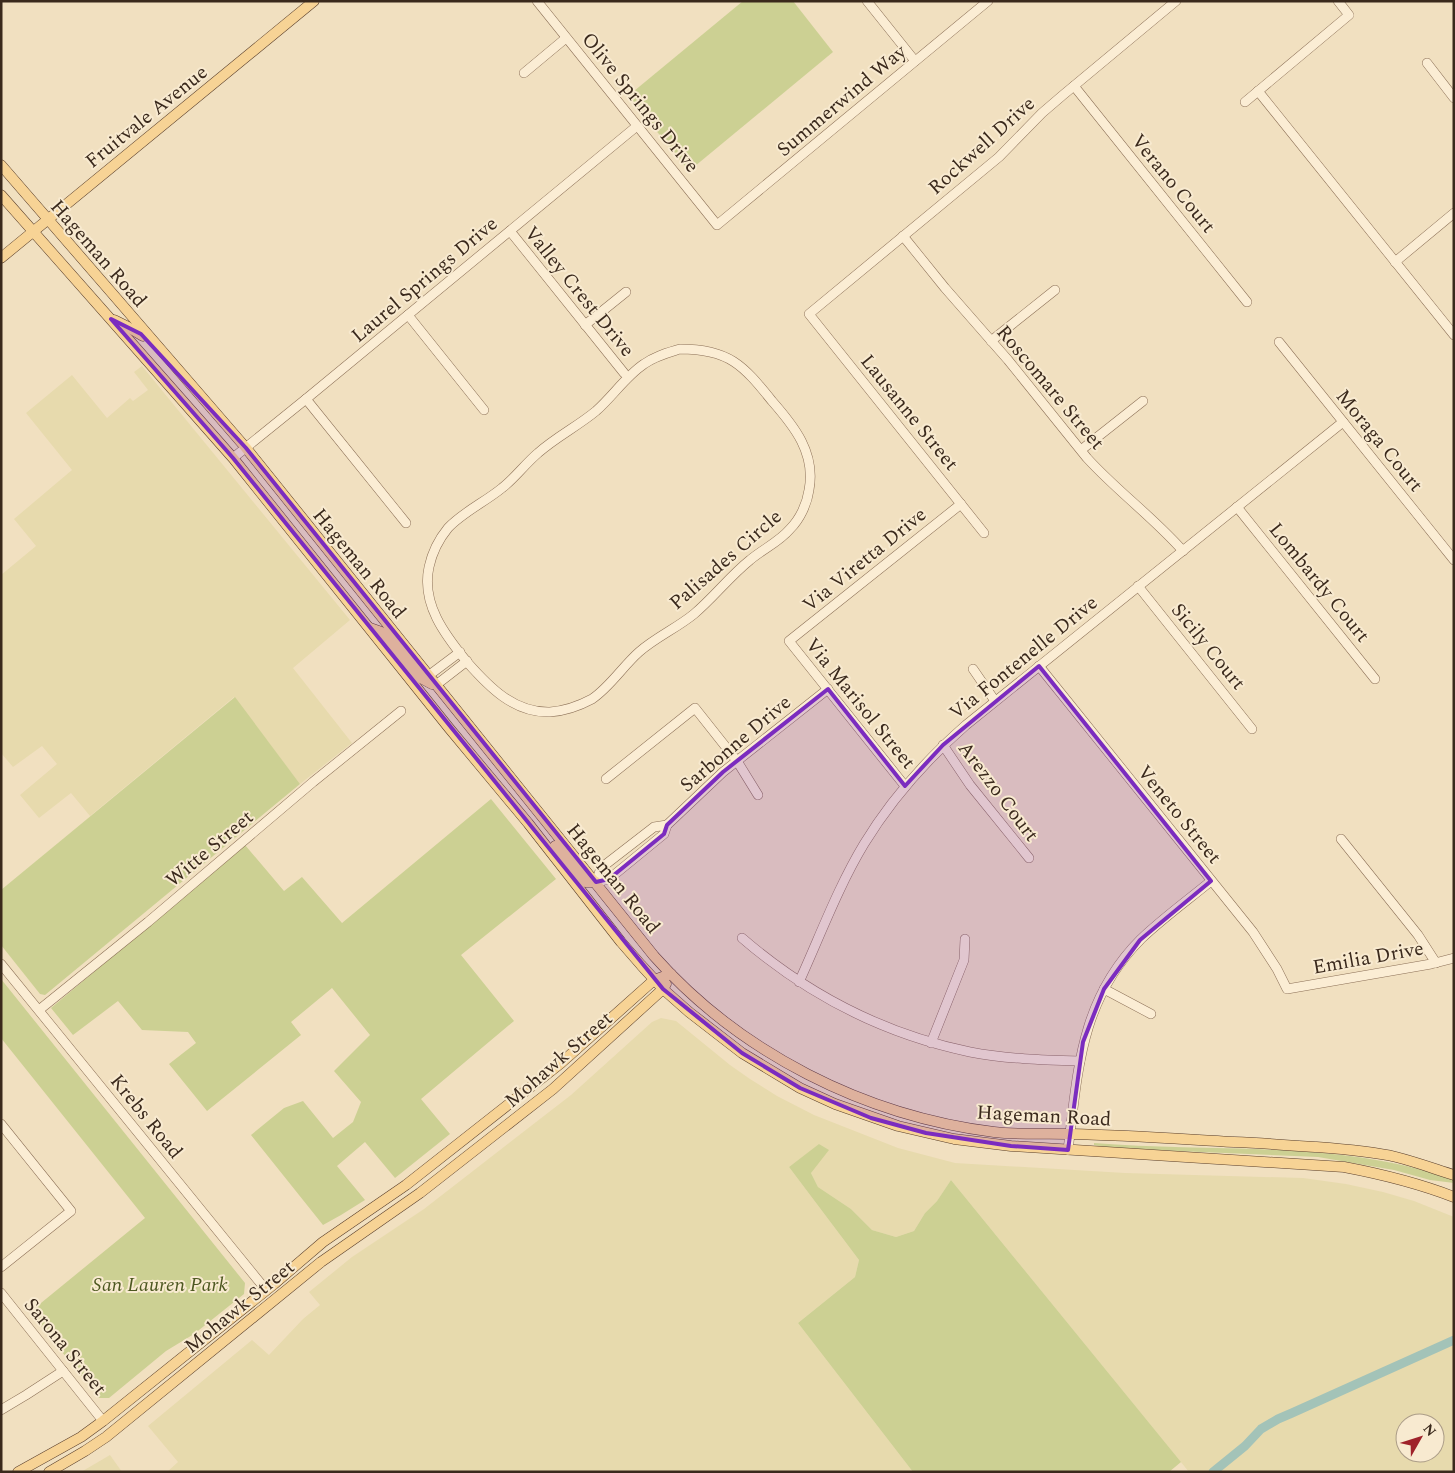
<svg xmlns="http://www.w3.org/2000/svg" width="1455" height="1473" font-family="Spectral,serif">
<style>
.farmland{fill:#e7daad;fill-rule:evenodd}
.green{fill:#ccd093}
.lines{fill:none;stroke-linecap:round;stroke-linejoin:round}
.canal{stroke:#a3c3b8;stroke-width:9}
.minor-casing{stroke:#8c7057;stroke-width:10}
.major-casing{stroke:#593e2b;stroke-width:11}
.minor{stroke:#fbedd4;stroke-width:9}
.major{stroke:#f7d395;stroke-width:10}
.marked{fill:#7b2cbf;fill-opacity:0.2;stroke:#7b2cbf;stroke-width:4;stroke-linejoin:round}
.labels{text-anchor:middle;stroke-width:4;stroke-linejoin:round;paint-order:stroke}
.street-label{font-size:20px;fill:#3a291c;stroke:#f8ead0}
.park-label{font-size:20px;font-style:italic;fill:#4d5821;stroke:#f8ead0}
</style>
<rect width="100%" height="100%" fill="#f1e0c0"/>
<!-- farmland -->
<g class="farmland">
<polygon points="142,366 350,620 293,668 352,743 300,784 234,697 90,816 71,793 39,818 20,795 57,764 42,746 13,767 1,753 1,575 36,546 14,519 72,470 26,413 72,375 107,418 130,398 133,401 148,390 134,372"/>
<path d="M661,1018L676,1021L730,1065L750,1079L777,1096L814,1115L898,1148L955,1163L1125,1173L1303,1178L1346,1184L1383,1192L1414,1201L1454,1217V1472H1189L951,1180L937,1201L925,1213L914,1231L896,1237L872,1230L851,1209L818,1187L811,1173L820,1144L789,1167L859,1260L855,1277L798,1323L913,1472H167L178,1462L148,1426L252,1340L269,1355L303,1319L320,1305L309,1292L352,1257L424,1209L571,1095L652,1022ZM1405,1423H1435V1453H1405Z"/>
<polygon points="110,1455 122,1472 81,1472"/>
</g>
<!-- green -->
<g class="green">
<polygon points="743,1 793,1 833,52 689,171 628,96"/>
<polygon points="235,697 300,784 45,995 40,994 1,945 1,890"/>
<polygon points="491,799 556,879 461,955 514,1021 421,1099 450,1134 395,1178 365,1142 337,1166 365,1200 341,1215 323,1225 251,1135 284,1108 303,1101 333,1138 353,1122 361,1102 334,1071 370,1035 332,988 291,1022 301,1035 207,1111 169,1064 196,1043 188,1032 142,1030 118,1001 73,1035 51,1008 245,845 284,891 302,877 342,923"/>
<polygon points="1,979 245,1283 244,1294 194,1334 166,1351 109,1398 99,1398 30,1312 145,1218 1,1038"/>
<path d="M1094,1143C1214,1153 1338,1139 1454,1180V1183L1430,1180L1394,1170L1318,1157L1107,1148L1094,1145Z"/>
<polygon points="819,1144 829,1150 811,1173 818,1187 851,1209 872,1230 896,1237 914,1231 925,1213 937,1201 951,1180 1181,1462 1169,1472 913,1472 798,1323 855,1277 859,1260 789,1167"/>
</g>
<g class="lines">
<!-- canal -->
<polyline class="canal" points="1213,1472 1245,1446 1261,1429 1278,1419 1292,1413 1454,1340"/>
<!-- minor casing -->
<g class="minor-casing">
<g id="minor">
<polyline points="537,1 717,225 988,1"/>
<polyline points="867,1 915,61"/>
<polyline points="1427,63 1454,98"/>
<polyline points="524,73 566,38"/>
<polyline points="1074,86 1247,302"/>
<polyline points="1258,91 1454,335"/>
<polyline points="1245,102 1349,15 1338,1"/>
<polyline points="510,231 624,373"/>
<path d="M903,236L945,288L1008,360L1087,458C1117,491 1153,517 1183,551"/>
<polyline points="1395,262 1454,213"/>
<polyline points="408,315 484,410"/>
<polyline points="585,325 626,292"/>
<polyline points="991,341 1055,290"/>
<polyline points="1279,342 1454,560"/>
<path d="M680,349C729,349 743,365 772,401C794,426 816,453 809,490C807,504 800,519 790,529C779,542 763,549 750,560C730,576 714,597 694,614C677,628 656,637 639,652C623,666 610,687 592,699C579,706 564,711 550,712C514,713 489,687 467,662C445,635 421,604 429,567C432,553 439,539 448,528C463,512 485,502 502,488C515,478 525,464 538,453C556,437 578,426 596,411C613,396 626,376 644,364C655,356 667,353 680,349Z"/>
<polyline points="306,399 406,523"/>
<polyline points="1081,450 1143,401"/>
<polyline points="233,458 306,399 637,126"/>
<polyline points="1237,507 1375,679"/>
<polyline points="984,533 809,314 999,157 1042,113 1063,95 1176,1"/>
<polyline points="1138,586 1252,729"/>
<polyline points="1039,666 1253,932 1277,969 1287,989 1431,964 1454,958"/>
<polyline points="973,669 995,701"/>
<polyline points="428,676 460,652"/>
<polyline points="436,685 467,661"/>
<polyline points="943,745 970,785 1029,858"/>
<polyline points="606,779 695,708 737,761 758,795"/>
<polyline points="905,786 789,641 961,504"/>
<polyline points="1341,839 1418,935 1436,963"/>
<polyline points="596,882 609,879 664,834 667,825 723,772 828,689"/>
<polyline points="596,882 601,868 654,827 667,825"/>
<path d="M742,938C808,995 884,1034 970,1052C1006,1059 1043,1060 1080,1061"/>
<polyline points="1,964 266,1290"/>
<path d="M799,982C820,936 838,887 864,844C892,798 926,760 966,725L1343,422"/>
<polyline points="1104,989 1151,1014"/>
<polyline points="39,1010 148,922 313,782 401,711"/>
<polyline points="931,1043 964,960 965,939"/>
<polyline points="1,1124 71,1211 1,1267"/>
<path d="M1068,1150C1078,1071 1080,1000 1141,939C1163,918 1188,900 1211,881"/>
<polyline points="1,1293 103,1421"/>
<polyline points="1,1410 26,1395 63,1371"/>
</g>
</g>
<!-- major casing -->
<g class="major-casing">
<g id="major">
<path d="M1,165L246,448L654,956C740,1053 865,1116 994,1132C1020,1135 1045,1133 1071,1134C1125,1135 1180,1139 1234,1142C1261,1143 1288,1145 1315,1147C1342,1149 1370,1151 1396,1157C1416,1162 1435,1169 1454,1175"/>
<path d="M1,195L233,458L449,728L528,823L621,942L641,965L663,989L689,1012L742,1053L800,1088L835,1104L898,1126L954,1139L1011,1146L1344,1167C1381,1174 1418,1183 1454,1197"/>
<polyline points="1,258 314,1"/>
<polyline points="114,320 128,327 143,336"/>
<polyline points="370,628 384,633 419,677 432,684"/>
<polyline points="555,846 585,882 596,882"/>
<polyline points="18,1472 81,1437 103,1421 274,1284 323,1242 406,1185 561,1063 654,980 671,974"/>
<polyline points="49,1472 85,1451 106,1437 321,1262 420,1193 553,1089 663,989 666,984"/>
</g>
</g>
<!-- minor -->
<use href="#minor" class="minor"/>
<!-- major -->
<use href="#major" class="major"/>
</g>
<!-- marked area -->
<path class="marked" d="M111,319L141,334L246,448L596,882L609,879L664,834L667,825L723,772L828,689L905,786L943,745L1039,666L1211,881L1140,940L1104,989L1083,1042L1068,1150L1011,1146L926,1133L871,1118L800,1088L742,1053L663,989L233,458Z"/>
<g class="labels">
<!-- street labels -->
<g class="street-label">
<text transform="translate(841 100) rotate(-40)" y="7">Summerwind Way</text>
<text transform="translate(641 102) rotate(51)" y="7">Olive Springs Drive</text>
<text transform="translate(146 116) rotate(-39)" y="7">Fruitvale Avenue</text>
<text transform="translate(981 145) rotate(-42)" y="7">Rockwell Drive</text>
<text transform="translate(1174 183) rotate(51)" y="7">Verano Court</text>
<text transform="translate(99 253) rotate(49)" y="7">Hageman Road</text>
<text transform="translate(424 279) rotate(-40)" y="7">Laurel Springs Drive</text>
<text transform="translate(580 291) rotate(51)" y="7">Valley Crest Drive</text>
<text transform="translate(1051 387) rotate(50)" y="7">Roscomare Street</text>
<text transform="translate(910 412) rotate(51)" y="7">Lausanne Street</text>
<text transform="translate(1380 440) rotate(51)" y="7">Moraga Court</text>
<text transform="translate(725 559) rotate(-41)" y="7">Palisades Circle</text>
<text transform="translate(864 559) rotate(-39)" y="7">Via Viretta Drive</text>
<text transform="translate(360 563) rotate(51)" y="7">Hageman Road</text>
<text transform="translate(1320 582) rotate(51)" y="7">Lombardy Court</text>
<text transform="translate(1209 646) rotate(51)" y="7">Sicily Court</text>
<text transform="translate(1023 657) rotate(-39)" y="7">Via Fontenelle Drive</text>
<text transform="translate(861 703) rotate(51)" y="7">Via Marisol Street</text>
<text transform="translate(735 743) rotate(-40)" y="7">Sarbonne Drive</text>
<text transform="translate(999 791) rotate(53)" y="7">Arezzo Court</text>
<text transform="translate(1180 814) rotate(51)" y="7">Veneto Street</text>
<text transform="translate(209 848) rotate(-40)" y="7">Witte Street</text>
<text transform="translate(614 878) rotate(51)" y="7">Hageman Road</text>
<text transform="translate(1368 957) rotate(-10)" y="7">Emilia Drive</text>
<text transform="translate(558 1059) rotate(-41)" y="7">Mohawk Street</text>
<text transform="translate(1044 1115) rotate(3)" y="7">Hageman Road</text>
<text transform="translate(147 1116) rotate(51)" y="7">Krebs Road</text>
<text transform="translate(239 1306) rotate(-39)" y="7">Mohawk Street</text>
<text transform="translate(66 1346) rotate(51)" y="7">Sarona Street</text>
</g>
<!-- park labels -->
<g class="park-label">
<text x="160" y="1291">San Lauren Park</text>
</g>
</g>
<!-- border -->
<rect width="1455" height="1473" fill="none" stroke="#3a291c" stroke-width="5"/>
<!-- north arrow -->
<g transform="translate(1420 1438) rotate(51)"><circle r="24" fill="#f8ead0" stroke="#ac9d88"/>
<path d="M0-4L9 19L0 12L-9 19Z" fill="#9f222a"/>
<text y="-8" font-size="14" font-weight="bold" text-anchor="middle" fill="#3a291c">N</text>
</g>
</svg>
